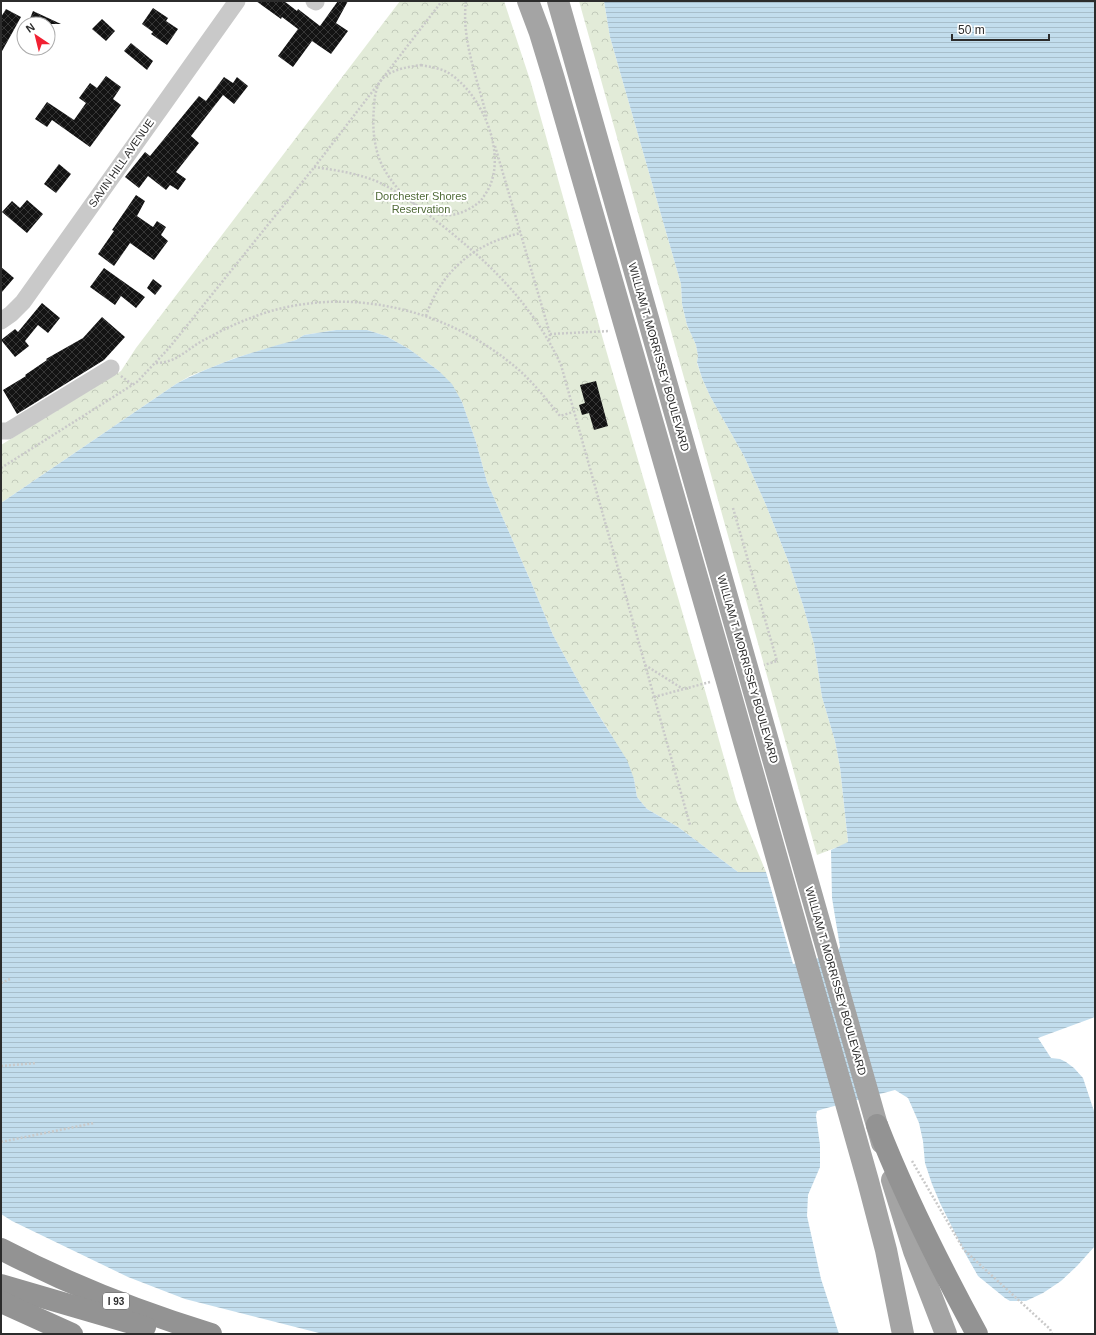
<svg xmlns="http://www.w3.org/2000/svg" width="1096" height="1335" font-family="Arial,sans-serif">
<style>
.park{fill:url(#park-crowns)}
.water{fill:url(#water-rules)}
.building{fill:url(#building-cross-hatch)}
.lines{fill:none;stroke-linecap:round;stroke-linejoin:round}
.path{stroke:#c9c9c9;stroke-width:2.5;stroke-dasharray:2 2;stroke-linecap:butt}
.minor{stroke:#c9c9c9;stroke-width:17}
.major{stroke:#a4a4a4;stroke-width:22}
.highway{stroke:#939393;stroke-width:22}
.labels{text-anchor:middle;stroke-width:4;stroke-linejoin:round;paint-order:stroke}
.shield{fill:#fff;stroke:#6b6b6b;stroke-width:1}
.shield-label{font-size:10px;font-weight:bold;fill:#2c2c2c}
.street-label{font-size:11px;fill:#2c2c2c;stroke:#fff}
.park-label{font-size:11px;fill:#4f6a37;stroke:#fff}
</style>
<defs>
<pattern id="park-crowns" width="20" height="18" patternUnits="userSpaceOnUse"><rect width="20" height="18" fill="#e2ebd8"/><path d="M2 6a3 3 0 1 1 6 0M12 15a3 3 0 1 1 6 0" fill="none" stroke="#c2caba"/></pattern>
<pattern id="water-rules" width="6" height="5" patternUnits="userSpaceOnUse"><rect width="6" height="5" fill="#c2dded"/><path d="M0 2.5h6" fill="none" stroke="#a7becb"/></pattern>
<pattern id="building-cross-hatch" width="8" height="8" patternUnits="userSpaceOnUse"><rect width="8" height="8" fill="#131313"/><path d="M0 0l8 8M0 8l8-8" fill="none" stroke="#363636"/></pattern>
</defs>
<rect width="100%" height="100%" fill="#fff"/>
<!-- park -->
<g class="park">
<polygon points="400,1 504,1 531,83 604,343 702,680 736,800 766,872 738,872 678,827 647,809 637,797 634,779 609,731 583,690 553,635 531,582 487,482 476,442 462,402 439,371 409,349 386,336 367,330 336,330 304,335 296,340 235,358 190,376 176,384 1,503 1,445 121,371 136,348"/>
<polygon points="579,1 604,1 610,37 681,284 682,304 687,325 696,345 698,356 697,363 702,378 710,396 744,456 766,505 789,563 803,605 814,644 822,697 835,741 840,767 848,843 817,855"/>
</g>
<!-- water -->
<path class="water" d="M604,1H1095V1017L1038,1038L1051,1058L1060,1059L1066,1062L1074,1068L1083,1078L1095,1114V1246L1077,1266L1061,1281L1043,1293L1026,1301H1010L1005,1298L978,1276L965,1253L940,1203L932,1184L925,1163L923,1141L919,1123L912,1107L908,1098L895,1090L823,1109L817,1111L816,1116L820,1145V1167L808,1195L807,1216L821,1279L839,1334H323L185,1299L128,1277L12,1221L1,1214V503L176,384C213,364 255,351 296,340L304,335L336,330H367L386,336L409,349L439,371L452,384L462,402L476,442L487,482L531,582L553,635L583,690L627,760L634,779L637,797L647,809L678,827L738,872H766L793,964L836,954L840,947L832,898L831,850L848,842L840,767L835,741L822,697L814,644L803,605L789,563L766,505L744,456L710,396L702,378L697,362L698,356L696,345L687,325L682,304L681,284L610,37Z"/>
<!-- building -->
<g class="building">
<polygon points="256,1 284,1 297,11 298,9 320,26 338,1 348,1 336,23 348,31 331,54 312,41 293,67 278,56 298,29 282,17 281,19"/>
<polygon points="153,8 168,18 166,21 178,29 167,45 151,34 153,32 142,24"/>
<polygon points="6,9 21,17 1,53 1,17"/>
<polygon points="33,11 61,24 35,24 29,21"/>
<polygon points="102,19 115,31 106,41 92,29"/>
<polygon points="131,43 153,61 147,70 124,51"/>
<polygon points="106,76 121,87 113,99 121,105 90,147 52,120 47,127 35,119 47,102 74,120 86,103 79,98 90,83 97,88"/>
<polygon points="224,77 233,83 237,77 248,86 234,104 223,95 191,136 199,143 176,172 186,179 178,190 170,185 166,190 148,176 139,188 125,177 145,152 150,156 199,96 206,101"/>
<polygon points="59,164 71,174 56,193 44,184"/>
<polygon points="136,195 145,201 137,216 153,227 157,221 166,227 161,235 168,241 154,260 130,243 114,266 98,254 114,231 112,230"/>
<polygon points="27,200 43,214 27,233 2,212 12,201 20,208"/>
<polygon points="1,267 14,278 1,293"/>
<polygon points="104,268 145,297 136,308 121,296 115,305 90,287"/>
<polygon points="153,279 162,286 155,295 147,288"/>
<polygon points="42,303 60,318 48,333 38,325 25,341 29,346 15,357 1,340 15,329 18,332"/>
<polygon points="102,317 125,337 104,360 17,414 3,390 26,376 25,375 47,360 46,359 83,338"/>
<polygon points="596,381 608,426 594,430 589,413 582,415 579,405 585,403 580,385"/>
</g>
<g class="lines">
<!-- path -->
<g class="path">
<path d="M466,1C461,40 478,80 487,118"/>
<path d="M421,65C430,67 439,68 447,72C483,93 511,160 484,196C480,203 473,207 465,211C431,227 398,195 383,167C374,150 372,127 374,108C374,99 376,86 382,79C392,69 408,67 421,65Z"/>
<polyline points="495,146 550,334 549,342"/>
<path d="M314,167C335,170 356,173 376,181C398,191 416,205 435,220C487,260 533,304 561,365L690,825"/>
<path d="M426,316C441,271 475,243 521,233"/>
<polyline points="550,334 610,331"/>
<path d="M156,363C176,363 186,350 202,341C217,333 232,325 248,319C334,284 436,304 508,361C528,376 544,396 560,416L573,412"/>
<polyline points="121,376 133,385"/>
<polyline points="1,468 137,382 169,348 316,165 442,1"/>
<polyline points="733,508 777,661 764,665"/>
<polyline points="645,665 683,689"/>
<polyline points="654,697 710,682"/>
<polyline points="1,983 10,979"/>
<polyline points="1,1066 37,1063"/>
<polyline points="1,1142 94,1123"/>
<polyline points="912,1161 964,1250 1050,1329 1052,1334"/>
</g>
<!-- minor -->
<g class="minor">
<polyline points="314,1 316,2"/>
<polyline points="1,321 11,314 23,302 237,1"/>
<polyline points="1,431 8,431 111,368"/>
</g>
<!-- major -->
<g class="major">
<polyline points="528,1 540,33 554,79 726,678 868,1181 886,1250 903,1334"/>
<polyline points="558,1 882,1143"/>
<polyline points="892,1180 914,1251 946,1334"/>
</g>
<!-- highway -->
<g class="highway">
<path d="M877,1125C905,1197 940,1266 977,1334"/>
<path d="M1,1249C68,1284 139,1312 211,1334"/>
<polyline points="1,1285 145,1327"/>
<polyline points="1,1302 72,1334"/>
</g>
</g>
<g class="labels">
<!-- shield labels -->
<rect class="shield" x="103" y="1293" width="26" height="16" rx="3"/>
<g class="shield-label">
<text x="116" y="1305">I 93</text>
</g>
<!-- street labels -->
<g class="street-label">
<text transform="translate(121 163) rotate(-55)" y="4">SAVIN HILL AVENUE</text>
<text transform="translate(659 357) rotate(74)" y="4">WILLIAM T. MORRISSEY BOULEVARD</text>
<text transform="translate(748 669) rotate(74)" y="4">WILLIAM T. MORRISSEY BOULEVARD</text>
<text transform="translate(836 981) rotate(74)" y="4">WILLIAM T. MORRISSEY BOULEVARD</text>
</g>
<!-- park labels -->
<g class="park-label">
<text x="421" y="200">Dorchester Shores<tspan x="421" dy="13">Reservation</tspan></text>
</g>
</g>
<!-- border -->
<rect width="1096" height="1335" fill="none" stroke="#2c2c2c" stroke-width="4"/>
<!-- north arrow -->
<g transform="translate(36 36) rotate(325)"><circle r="19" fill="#ffffff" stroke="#ababab"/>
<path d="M0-3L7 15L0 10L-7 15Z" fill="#f12032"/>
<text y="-6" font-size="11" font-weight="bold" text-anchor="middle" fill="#2c2c2c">N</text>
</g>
<!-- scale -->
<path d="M952 34v6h97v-6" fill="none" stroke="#2c2c2c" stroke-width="2"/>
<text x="958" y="34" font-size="12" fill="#2c2c2c" stroke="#ffffff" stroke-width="3" paint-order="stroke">50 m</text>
</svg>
